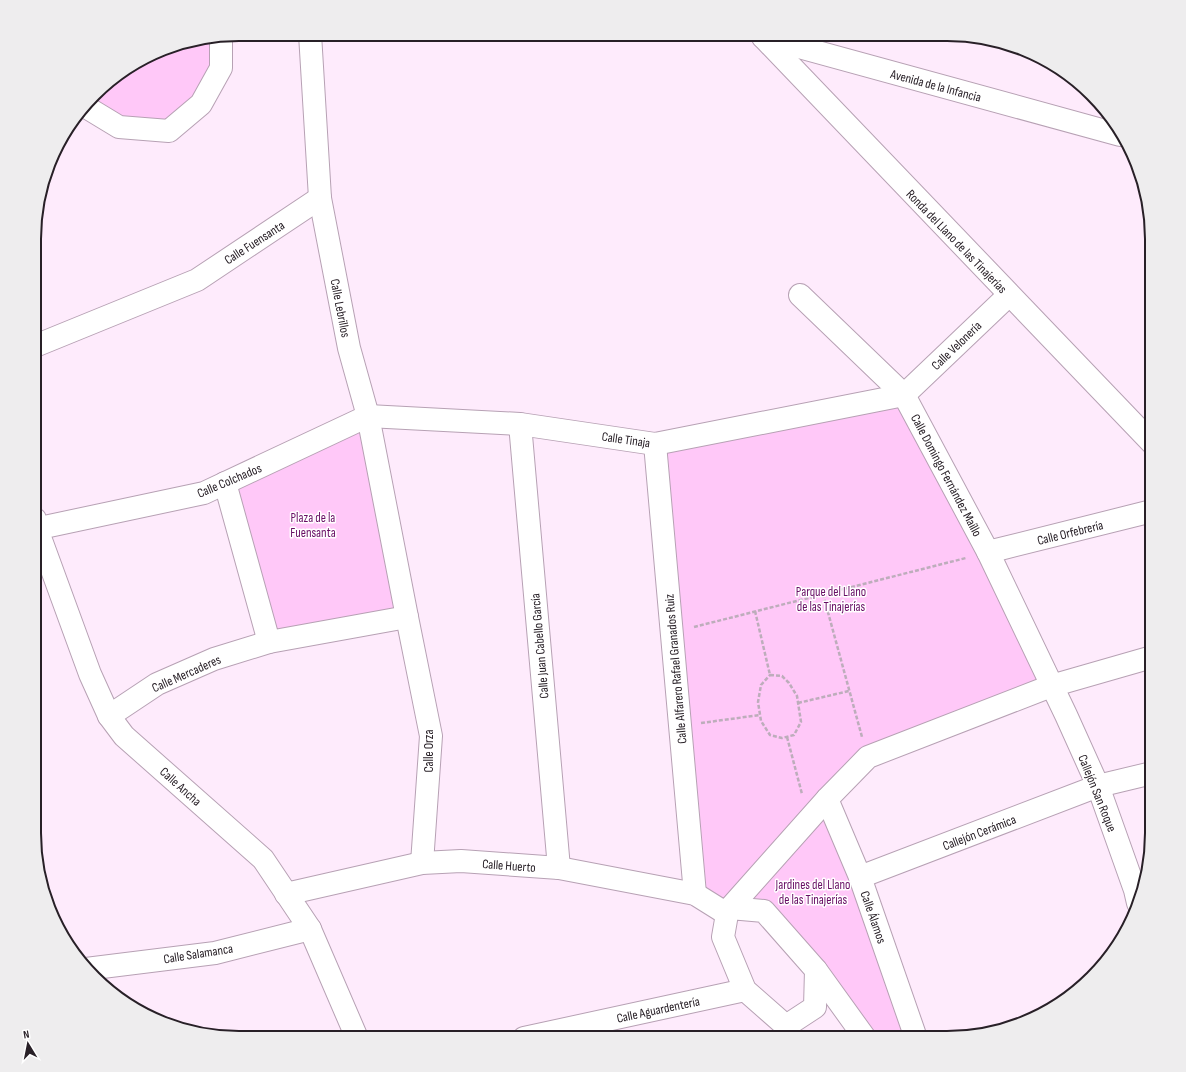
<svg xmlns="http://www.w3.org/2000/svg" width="1186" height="1072" font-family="'Sofia Sans Condensed',sans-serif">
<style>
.green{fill:#ffc8f8}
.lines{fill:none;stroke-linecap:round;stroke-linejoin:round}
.street-casing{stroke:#b7a1b4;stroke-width:24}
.secondary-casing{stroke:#b7a1b4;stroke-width:24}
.path{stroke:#bdadbb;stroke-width:2.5;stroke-dasharray:4 2;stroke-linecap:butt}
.street{stroke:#fff;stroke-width:22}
.secondary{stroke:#fff;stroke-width:22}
.labels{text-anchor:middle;stroke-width:3;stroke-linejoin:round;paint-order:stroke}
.street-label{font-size:13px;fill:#282027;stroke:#fff}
.park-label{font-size:13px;fill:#670d64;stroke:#fff}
.rim{fill:none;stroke:#282027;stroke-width:2}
</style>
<rect width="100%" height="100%" fill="#feebfc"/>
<!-- green -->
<g class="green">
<polygon points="221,37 221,68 169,131 86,107 104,85 173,45"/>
<polygon points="904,395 1051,686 868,757 827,799 916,1038 865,1038 764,911 695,894 655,444"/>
<polygon points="368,416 407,617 269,642 225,483"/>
</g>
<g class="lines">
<!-- street casing -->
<g class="street-casing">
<g id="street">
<polyline points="310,34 320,198 349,348 368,416 407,617 431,736 422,863"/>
<polyline points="86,107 119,127 169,131 201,104 221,68 221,37"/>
<polyline points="800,295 904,395 988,552 1066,715 1098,786 1135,890 1138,903"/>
<polyline points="35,346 197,280 320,198"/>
<polyline points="904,395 1009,295"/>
<polyline points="520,424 559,868"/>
<polyline points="655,444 695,894"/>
<polyline points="225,483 269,642 407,617"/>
<polyline points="35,519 37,529 90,674 109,716 124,736 263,859 310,929 357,1038"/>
<polyline points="35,529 204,493 368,416 520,424 655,444 904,395"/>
<polyline points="988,552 1152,511"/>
<polyline points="109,716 157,684 214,659 269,642"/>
<polyline points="827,799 860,877 916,1038"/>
<polyline points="860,877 1098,786 1152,773"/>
<polyline points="286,894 422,863 461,861 559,868 695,894 727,914"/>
<polyline points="730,908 827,799 868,757 1051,686 1152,657"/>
<polygon points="730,908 764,911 816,970 815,1007 786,1026 745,990 723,937 727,914"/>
<polyline points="86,969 215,953 310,929"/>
<polyline points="816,970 865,1038"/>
<polyline points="524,1038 745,990"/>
</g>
</g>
<!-- secondary casing -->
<g class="secondary-casing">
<g id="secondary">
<polyline points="763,37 1152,443"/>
<polyline points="763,37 1120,135"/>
</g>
</g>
<!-- path -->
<g class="path">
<polyline points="823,594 862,737"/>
<polyline points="755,611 770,675"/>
<polyline points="694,627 966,558"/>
<polygon points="770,675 782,676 789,683 797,696 801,722 794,735 782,738 770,735 761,721 758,702 761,685"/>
<polyline points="798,703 849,691"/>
<polyline points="701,723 760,715"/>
<polyline points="787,737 802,794"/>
</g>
<!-- street -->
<use href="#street" class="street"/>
<!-- secondary -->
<use href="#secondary" class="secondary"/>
</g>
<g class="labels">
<!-- street labels -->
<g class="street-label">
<text transform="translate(936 85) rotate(15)" y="5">Avenida de la Infancia</text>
<text transform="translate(957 241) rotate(46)" y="5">Ronda del Llano de las Tinajerías</text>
<text transform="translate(254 242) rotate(-33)" y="5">Calle Fuensanta</text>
<text transform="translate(341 308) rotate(79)" y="5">Calle Lebrillos</text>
<text transform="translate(956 345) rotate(-44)" y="5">Calle Velonería</text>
<text transform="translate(626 439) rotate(8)" y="5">Calle Tinaja</text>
<text transform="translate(947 475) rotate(62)" y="5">Calle Domingo Fernández Maíllo</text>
<text transform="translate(229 480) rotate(-23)" y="5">Calle Colchados</text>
<text transform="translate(1070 532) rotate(-14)" y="5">Calle Orfebrería</text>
<text transform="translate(539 646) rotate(-95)" y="5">Calle Juan Cabello García</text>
<text transform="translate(675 669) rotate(-95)" y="5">Calle Alfarero Rafael Granados Ruiz</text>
<text transform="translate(186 673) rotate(-24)" y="5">Calle Mercaderes</text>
<text transform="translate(428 751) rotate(-90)" y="5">Calle Orza</text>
<text transform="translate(181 786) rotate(42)" y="5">Calle Ancha</text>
<text transform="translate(1098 793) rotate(68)" y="5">Callejón San Roque</text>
<text transform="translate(979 832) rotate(-21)" y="5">Callejón Cerámica</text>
<text transform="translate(509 865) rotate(4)" y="5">Calle Huerto</text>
<text transform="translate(874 917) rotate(71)" y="5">Calle Álamos</text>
<text transform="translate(198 953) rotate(-9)" y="5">Calle Salamanca</text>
<text transform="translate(658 1009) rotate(-12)" y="5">Calle Aguardentería</text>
</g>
<!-- park labels -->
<g class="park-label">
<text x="313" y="522">Plaza de la<tspan x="313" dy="15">Fuensanta</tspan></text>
<text x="831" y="596">Parque del Llano<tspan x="831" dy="15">de las Tinajerías</tspan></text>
<text x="813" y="889">Jardines del Llano<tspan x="813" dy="15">de las Tinajerías</tspan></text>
</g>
</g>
<!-- crop -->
<path d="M0 0H1186V1072H0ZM239 41H947A198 198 0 0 1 1145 239V833A198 198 0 0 1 947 1031H239A198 198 0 0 1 41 833V239A198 198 0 0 1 239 41Z" fill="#eeedee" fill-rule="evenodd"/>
<path class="rim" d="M239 41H947A198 198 0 0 1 1145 239V833A198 198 0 0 1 947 1031H239A198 198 0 0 1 41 833V239A198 198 0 0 1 239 41Z"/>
<!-- north arrow -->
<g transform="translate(28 1044) rotate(350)" stroke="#ffffff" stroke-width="3" paint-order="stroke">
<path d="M0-3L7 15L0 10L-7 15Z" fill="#282027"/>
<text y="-6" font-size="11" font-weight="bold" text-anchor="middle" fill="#282027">N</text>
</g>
</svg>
